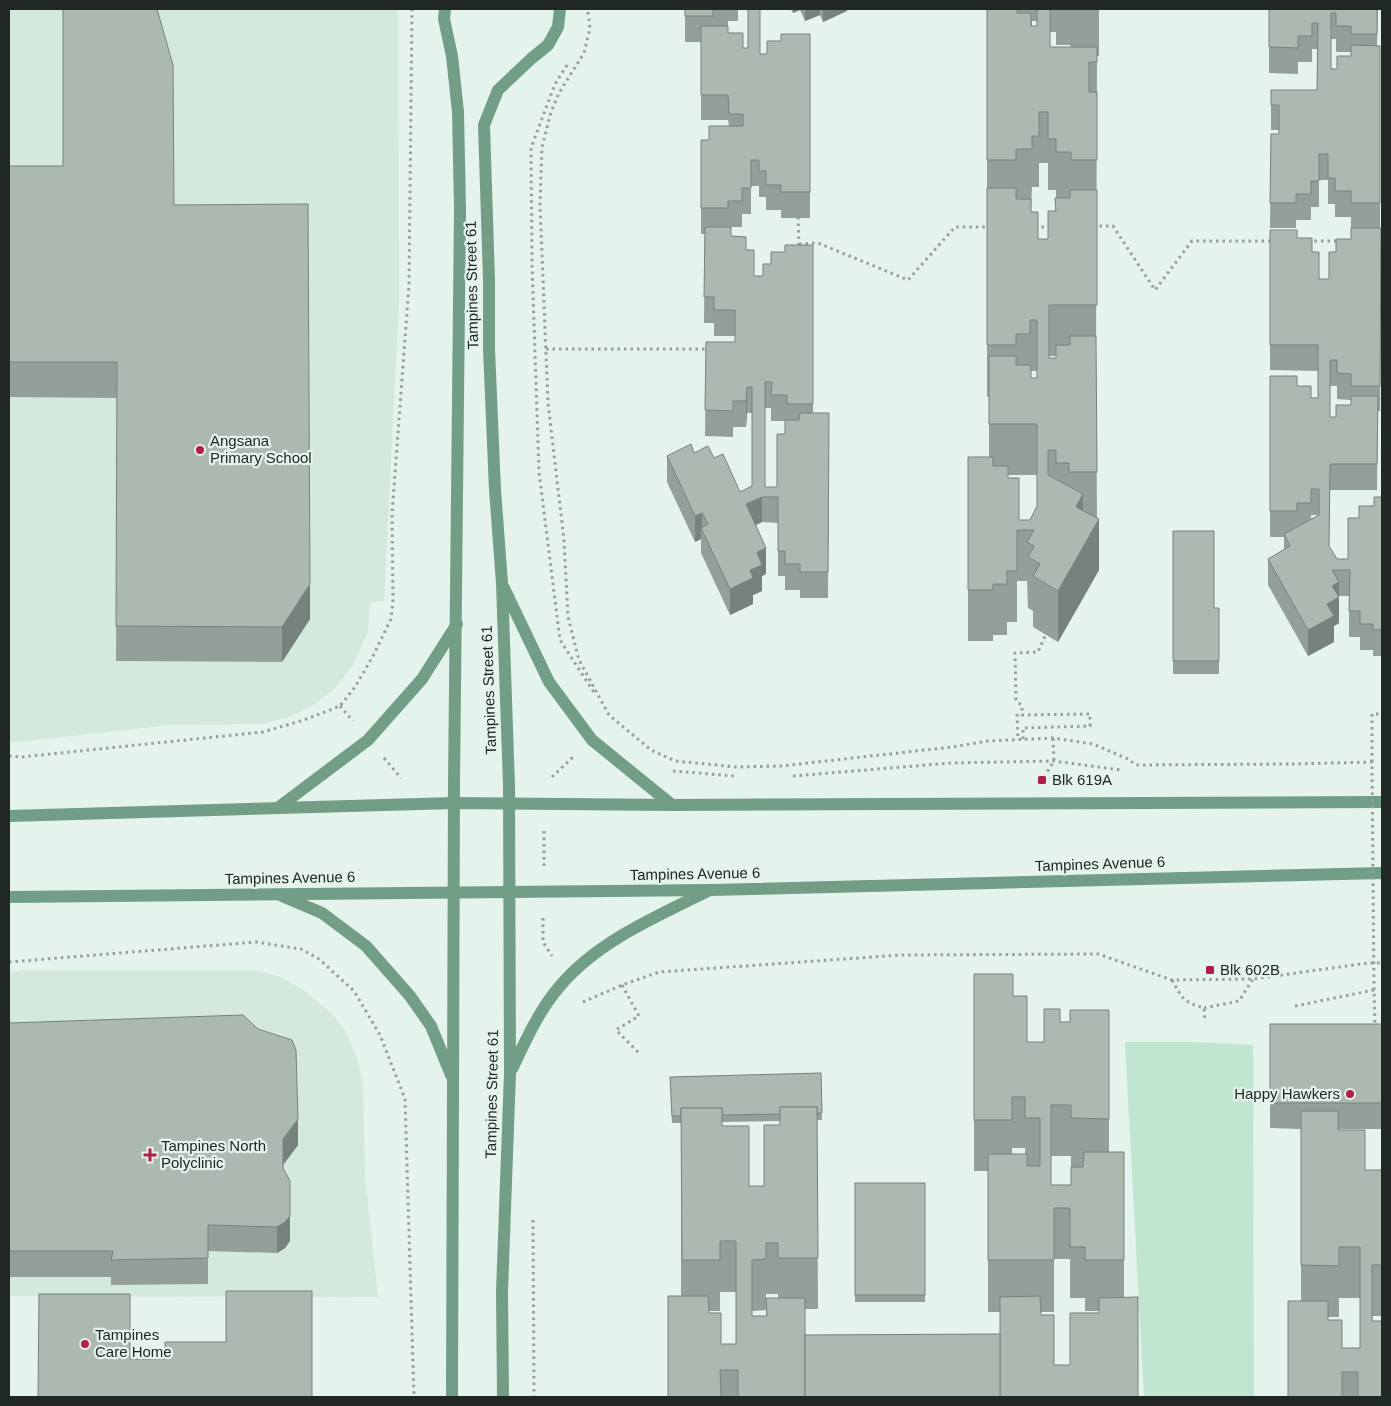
<svg xmlns="http://www.w3.org/2000/svg" width="1391" height="1406" font-family="Helvetica,sans-serif">
<style>
.built{fill:#d2e9dc}
.green{fill:#c0e6d1}
.lines{fill:none;stroke-linecap:round;stroke-linejoin:round}
.path{stroke:#95a09a;stroke-width:3;stroke-dasharray:2.5 4;stroke-linecap:butt}
.minor{stroke:#729e87;stroke-width:12}
.path-bridge{stroke:#95a09a;stroke-width:3;stroke-dasharray:2.5 4;stroke-linecap:butt}
.wall{fill:#939f98;fill-rule:evenodd}
.shaded-wall{fill:#78827c}
.building{fill:#abb9b1;stroke:#78827c}
.poi-dot{fill:#b11f48;stroke:#e4f3eb;stroke-width:2}
.labels{text-anchor:middle;stroke-width:4.5;stroke-linejoin:round;paint-order:stroke}
.street-label{font-size:15px;fill:#212724;stroke:#e4f3eb}
.poi-label{font-size:15px;fill:#212724;stroke:#e4f3eb;text-anchor:start}
</style>
<rect width="100%" height="100%" fill="#e4f3eb"/>
<!-- built -->
<g class="built">
<polygon points="9,9 398,9 399,300 384,601 370,602 368,631 353,665 336,687 315,704 289,717 264,724 169,725 9,743"/>
<polygon points="22,970 255,970 281,977 302,989 331,1013 344,1029 357,1057 363,1084 365,1176 378,1297 9,1296 9,973"/>
</g>
<!-- green -->
<polygon class="green" points="1125,1042 1192,1042 1253,1045 1254,1397 1144,1397"/>
<g class="lines">
<!-- path -->
<g class="path">
<polyline points="588,12 590,28 584,53 559,93 551,112 542,147 540,205 548,403 564,540 568,617 579,660 609,715 651,750 675,761 707,764 735,767 781,766 952,747 988,741 1053,738 1093,744 1128,759 1136,765 1292,764"/>
<polyline points="567,65 555,84 531,148 532,264 539,472 560,640 595,694"/>
<polyline points="798,217 799,245"/>
<polyline points="1093,226 1113,226 1155,290 1192,241 1274,241"/>
<polyline points="1035,227 1051,227"/>
<polyline points="1308,241 1339,241"/>
<polyline points="799,244 818,243 908,280 955,227 989,227"/>
<polyline points="546,349 710,349"/>
<polyline points="340,706 353,721"/>
<polyline points="1017,714 1018,740"/>
<polyline points="1023,739 1023,728 1090,726 1090,714 1022,715 1022,706 1016,700 1015,653 1038,652 1046,634"/>
<polyline points="9,756 21,757 263,732 304,720 340,706 355,687 373,656 391,619 393,602 392,514 409,285 412,9"/>
<polyline points="384,758 401,778"/>
<polyline points="1372,762 1372,714 1382,714"/>
<polyline points="673,771 734,776"/>
<polyline points="793,776 951,763 1054,761 1121,770"/>
<polyline points="552,777 573,757"/>
<polyline points="1044,777 1054,761 1053,738"/>
<polyline points="544,866 544,830"/>
<polyline points="543,918 543,942 552,956"/>
<polyline points="9,962 256,942 301,949 319,959 354,991 380,1035 405,1099 414,1397"/>
<path d="M1172,980C1182,998 1183,1002 1204,1008L1205,1022"/>
<polyline points="622,985 639,1016 616,1030 640,1054"/>
<polyline points="583,1002 622,985 659,972 901,955 1098,954 1172,980 1253,979 1368,963 1382,963"/>
<polyline points="1295,1006 1374,990 1375,1029"/>
<polyline points="1204,1008 1239,1001 1253,979"/>
<polyline points="533,1220 534,1397"/>
</g>
<!-- minor -->
<g class="minor">
<polyline points="445,9 444,19 452,56 458,112 460,208 454,784 452,1397"/>
<polyline points="504,588 549,682 592,740 672,805"/>
<polyline points="279,807 368,740 422,679 457,624"/>
<polyline points="9,816 454,803 672,805 1382,802"/>
<polyline points="282,896 322,913 366,946 410,996 431,1026 451,1075"/>
<polyline points="9,897 710,890 1382,873"/>
<path d="M512,1069C526,1040 539,1010 560,986C598,941 656,917 708,891"/>
<polyline points="503,1397 502,1291 510,1073 509,786 502,583 495,490 489,349 489,280 484,125 498,90 532,58 548,45 558,27 560,9"/>
</g>
<!-- path-bridge -->
<polyline class="path-bridge" points="1292,764 1372,762 1374,990"/>
</g>
<!-- wall -->
<g class="wall">
<path d="M685,9H738V21H728V33L743,48L760,54H767V41H781L810,34V218H781V210H766V197H759V186H751V214H742V227H728L731,236L746,250L754,276H763L771,264L785,252L813,245V413H829L828,598H800V590H785V576H778V523L762,522L756,525L766,574L762,576V591L753,595V604L730,615L701,553V539L695,542L667,482V456L694,453L714,458L740,492L752,486V413H747L746,427H733V437L705,436L706,342H735V336H714V323H704L705,234H701V140H709L729,126L728,120H701V42H685ZM765,408H771V421H785V434L777,487H765Z"/>
<polygon points="791,9 847,9 847,11 823,22 820,15 805,21 800,10 793,13"/>
<path d="M987,9H1099V56H1097L1096,356L1097,518L1099,570L1058,642L1033,627V611L1028,608L1027,581H1017V622H1007V635H993V641H968V457H989V397H987ZM1032,21H1037V26H1032ZM1050,32H1056V45H1070V47H1050ZM1039,163H1048V190H1056V198H1055V211L1048,239H1038L1031,212L1032,187H1039ZM1049,356H1056V358H1049ZM1031,371H1037V378H1031ZM1008,475H1037V506L1030,520H1019L1008,478Z"/>
<path d="M1269,9H1378L1377,46H1380V228L1381,254L1380,411H1378L1377,490H1330L1329,546L1337,559H1348L1359,518L1374,506L1382,497V656H1373V650H1360V637H1349V596H1339V623L1334,626V642L1308,656L1268,585V559L1284,550V537H1270V376L1297,386L1311,398H1318V371L1270,370V230L1297,238L1312,252L1319,279H1329L1336,252L1351,239V217H1335V204H1328V180H1319V207H1311V220H1296V228H1270L1271,134H1279V130H1271V90H1317V49H1312V62H1298V74L1269,73ZM1331,39H1336V52H1351V56L1337,69H1331ZM1330,386H1337V399L1351,400V405L1336,417H1330ZM1311,515H1318L1311,519Z"/>
<polygon points="9,166 174,205 310,619 282,662 116,661 117,398 9,397"/>
<polygon points="1173,531 1214,608 1219,608 1219,674 1173,674"/>
<path d="M974,974L1013,996L1027,1042H1044L1060,1022H1070L1109,1010V1152H1124V1297L1138,1397H668L681,1296V1123H672L670,1077L821,1073L822,1120H817L818,1309H805V1335L1000,1334V1312H988V1171H974ZM780,1121V1125L764,1186H749L722,1126V1122ZM1012,1148H1025V1154H1012ZM1051,1156H1071V1185H1051ZM1054,1259H1070V1298H1085V1311H1099V1313L1070,1365H1054L1041,1315V1312H1054ZM720,1292H736V1344H721L709,1313V1311H720ZM766,1294H778V1298H766ZM766,1310V1316H752V1311Z"/>
<polygon points="9,1023 298,1145 283,1165 290,1241 285,1248 277,1253 208,1251 208,1284 111,1285 111,1277 9,1277"/>
<path d="M1270,1024H1382V1129H1338V1130L1365,1170H1382V1316H1372L1382,1397H1288L1301,1301V1129L1270,1128ZM1339,1298H1360V1348H1342L1328,1320V1317H1339Z"/>
<rect x="855" y="1183" width="70" height="119"/>
</g>
<!-- shaded-wall -->
<g class="shaded-wall">
<polygon points="793,9 800,9 800,10 793,13"/>
<polygon points="805,9 820,9 820,15 805,21"/>
<polygon points="823,9 847,9 847,11 823,22"/>
<polygon points="747,387 747,413 746,427 746,401"/>
<polygon points="1083,494 1083,545 1076,507"/>
<polygon points="762,497 762,522 746,530 746,504"/>
<polygon points="702,513 702,530 701,528 701,539 695,542 695,516"/>
<polygon points="1099,519 1099,570 1058,642 1058,591"/>
<polygon points="766,548 766,574 762,576 762,591 753,595 753,604 730,615 730,589 750,570 757,552"/>
<polygon points="1339,582 1339,623 1334,626 1334,642 1308,656 1308,630 1327,604 1332,586"/>
<polygon points="310,584 310,619 282,662 282,627"/>
<polygon points="298,1119 298,1145 283,1165 283,1139"/>
<polygon points="290,1216 290,1241 285,1248 277,1253 277,1227"/>
</g>
<!-- building -->
<g class="building">
<polygon points="63,9 157,9 173,65 174,205 308,204 310,584 282,627 116,626 117,362 9,362 9,166 63,166"/>
<rect x="685" y="9" width="28" height="7"/>
<polygon points="748,9 760,9 760,54 767,54 767,41 781,41 781,34 810,34 810,192 781,192 781,185 766,185 766,171 759,171 759,160 751,160 751,188 742,188 742,201 728,201 728,208 701,208 701,140 709,140 709,126 743,126 743,114 729,114 728,95 701,95 701,26 728,26 728,33 743,33 743,48 748,48"/>
<polygon points="987,9 1017,9 1017,13 1031,13 1031,26 1037,26 1037,9 1050,9 1050,47 1097,47 1097,62 1089,62 1089,92 1097,92 1097,160 1071,160 1071,152 1056,152 1056,139 1048,139 1048,112 1039,112 1039,136 1032,136 1032,149 1016,149 1016,160 987,160"/>
<polygon points="1269,9 1377,9 1377,34 1351,34 1351,26 1336,26 1336,13 1331,13 1331,69 1337,69 1337,56 1351,56 1351,45 1380,46 1380,203 1351,203 1351,191 1335,191 1335,178 1328,178 1328,154 1319,154 1319,181 1311,181 1311,194 1296,194 1296,203 1270,203 1271,134 1279,134 1279,105 1271,105 1271,90 1317,90 1318,23 1312,23 1312,36 1298,36 1298,48 1269,47"/>
<polygon points="987,188 1016,188 1016,199 1031,199 1031,212 1038,212 1038,239 1048,239 1048,211 1056,211 1055,198 1070,198 1070,190 1097,190 1097,305 1049,305 1049,358 1056,358 1056,345 1070,345 1070,336 1096,336 1097,472 1069,472 1069,463 1056,463 1056,450 1048,450 1048,475 1083,494 1076,507 1099,519 1058,591 1033,576 1040,564 1028,557 1034,546 1027,542 1034,530 1017,530 1017,571 1007,571 1007,584 993,584 993,590 968,590 968,457 993,457 993,466 1008,466 1008,478 1019,478 1019,520 1030,520 1037,506 1037,424 989,424 989,356 1016,356 1016,365 1031,365 1031,378 1037,378 1037,320 1030,320 1030,334 1016,334 1016,345 987,345"/>
<polygon points="705,227 731,227 731,236 746,237 746,250 754,250 754,276 763,276 763,264 771,264 771,252 785,252 785,245 813,245 813,404 787,404 787,395 771,395 772,382 765,382 765,487 777,487 777,434 785,434 785,420 799,420 800,413 829,413 828,572 800,572 800,564 785,564 785,551 778,551 778,497 762,497 746,504 766,548 757,552 762,565 750,570 753,578 730,589 701,528 708,524 702,513 695,516 667,456 691,444 694,453 708,446 714,458 723,454 740,492 752,486 752,387 747,387 746,401 733,401 733,411 705,410 706,342 735,342 735,310 714,310 714,297 704,297"/>
<polygon points="1351,228 1381,228 1380,386 1351,386 1351,374 1337,373 1337,360 1330,360 1330,417 1336,417 1336,405 1351,405 1351,396 1378,396 1377,464 1330,464 1329,546 1337,559 1348,559 1348,518 1359,518 1359,506 1374,506 1374,497 1382,497 1382,630 1373,630 1373,624 1360,624 1360,611 1349,611 1350,570 1332,570 1339,582 1332,586 1339,597 1327,604 1334,616 1308,630 1268,559 1290,546 1284,534 1319,515 1319,489 1311,489 1311,503 1297,503 1297,511 1270,511 1270,376 1297,376 1297,386 1311,386 1311,398 1318,398 1318,345 1270,345 1270,230 1297,230 1297,238 1312,238 1312,252 1319,252 1319,279 1329,279 1329,252 1336,252 1336,239 1351,239"/>
<polygon points="1173,531 1214,531 1214,608 1219,608 1219,661 1173,661"/>
<polygon points="974,974 1013,974 1013,996 1027,996 1027,1042 1044,1042 1044,1009 1060,1009 1060,1022 1070,1022 1070,1010 1109,1010 1109,1119 1071,1118 1071,1105 1051,1105 1051,1185 1071,1185 1071,1167 1083,1167 1084,1152 1124,1152 1124,1260 1085,1260 1085,1247 1070,1247 1070,1208 1054,1208 1054,1260 988,1260 988,1154 1027,1154 1027,1166 1040,1166 1040,1118 1025,1118 1025,1097 1012,1097 1012,1120 974,1120"/>
<polygon points="243,1015 258,1029 292,1040 296,1050 298,1119 283,1139 283,1168 290,1181 290,1216 285,1222 277,1227 208,1225 208,1258 111,1260 113,1251 9,1251 9,1023"/>
<rect x="1270" y="1024" width="112" height="79"/>
<polygon points="821,1073 822,1113 817,1113 817,1107 780,1107 780,1114 722,1115 722,1108 681,1108 681,1116 672,1116 670,1077"/>
<polygon points="780,1107 817,1107 818,1258 778,1258 778,1243 766,1243 766,1259 752,1260 752,1316 767,1316 766,1298 805,1298 805,1397 738,1397 738,1370 720,1370 721,1397 668,1397 668,1296 708,1296 709,1313 721,1313 721,1344 736,1344 736,1241 720,1241 720,1260 682,1260 681,1108 722,1108 722,1126 749,1126 749,1186 764,1186 764,1125 780,1125"/>
<polygon points="1301,1111 1338,1111 1338,1130 1365,1130 1365,1170 1382,1170 1382,1265 1372,1265 1372,1321 1382,1321 1382,1397 1358,1397 1358,1372 1342,1372 1342,1397 1288,1397 1288,1301 1328,1301 1328,1320 1342,1320 1342,1348 1360,1348 1360,1247 1339,1247 1339,1266 1301,1265"/>
<rect x="855" y="1183" width="70" height="112"/>
<polygon points="226,1291 312,1291 312,1397 38,1397 39,1294 130,1294 130,1359 165,1359 165,1342 226,1342"/>
<polygon points="1040,1296 1041,1315 1054,1315 1054,1365 1070,1365 1070,1313 1099,1313 1099,1298 1138,1297 1138,1397 1000,1397 1000,1297"/>
<polygon points="1000,1334 1000,1397 805,1397 805,1335"/>
</g>
<!-- markers -->
<g class="poi-dot">
<circle cx="200" cy="450" r="5"/>
<rect x="1037" y="775" width="10" height="10" rx="2.5"/>
<rect x="1205" y="965" width="10" height="10" rx="2.5"/>
<circle cx="1350" cy="1094" r="5"/>
<path d="M147.5 1147.5h5v5h5v5h-5v5h-5v-5h-5v-5h5z"/>
<circle cx="85" cy="1344" r="5"/>
</g>
<g class="labels">
<!-- street labels -->
<g class="street-label">
<text transform="translate(472 285) rotate(-91)" y="5">Tampines Street 61</text>
<text transform="translate(489 690) rotate(-92)" y="5">Tampines Street 61</text>
<text transform="translate(1100 864) rotate(-2)" y="5">Tampines Avenue 6</text>
<text transform="translate(695 874) rotate(-1)" y="5">Tampines Avenue 6</text>
<text transform="translate(290 878) rotate(-1)" y="5">Tampines Avenue 6</text>
<text transform="translate(492 1094) rotate(-89)" y="5">Tampines Street 61</text>
</g>
<!-- poi labels -->
<g class="poi-label">
<text x="210" y="446">Angsana<tspan x="210" dy="17">Primary School</tspan></text>
<text x="1052" y="785">Blk 619A</text>
<text x="1220" y="975">Blk 602B</text>
<text x="1340" y="1099" text-anchor="end">Happy Hawkers</text>
<text x="161" y="1151">Tampines North<tspan x="161" dy="17">Polyclinic</tspan></text>
<text x="95" y="1340">Tampines<tspan x="95" dy="17">Care Home</tspan></text>
</g>
</g>
<!-- border -->
<rect width="1391" height="1406" fill="none" stroke="#212724" stroke-width="20"/>
</svg>
